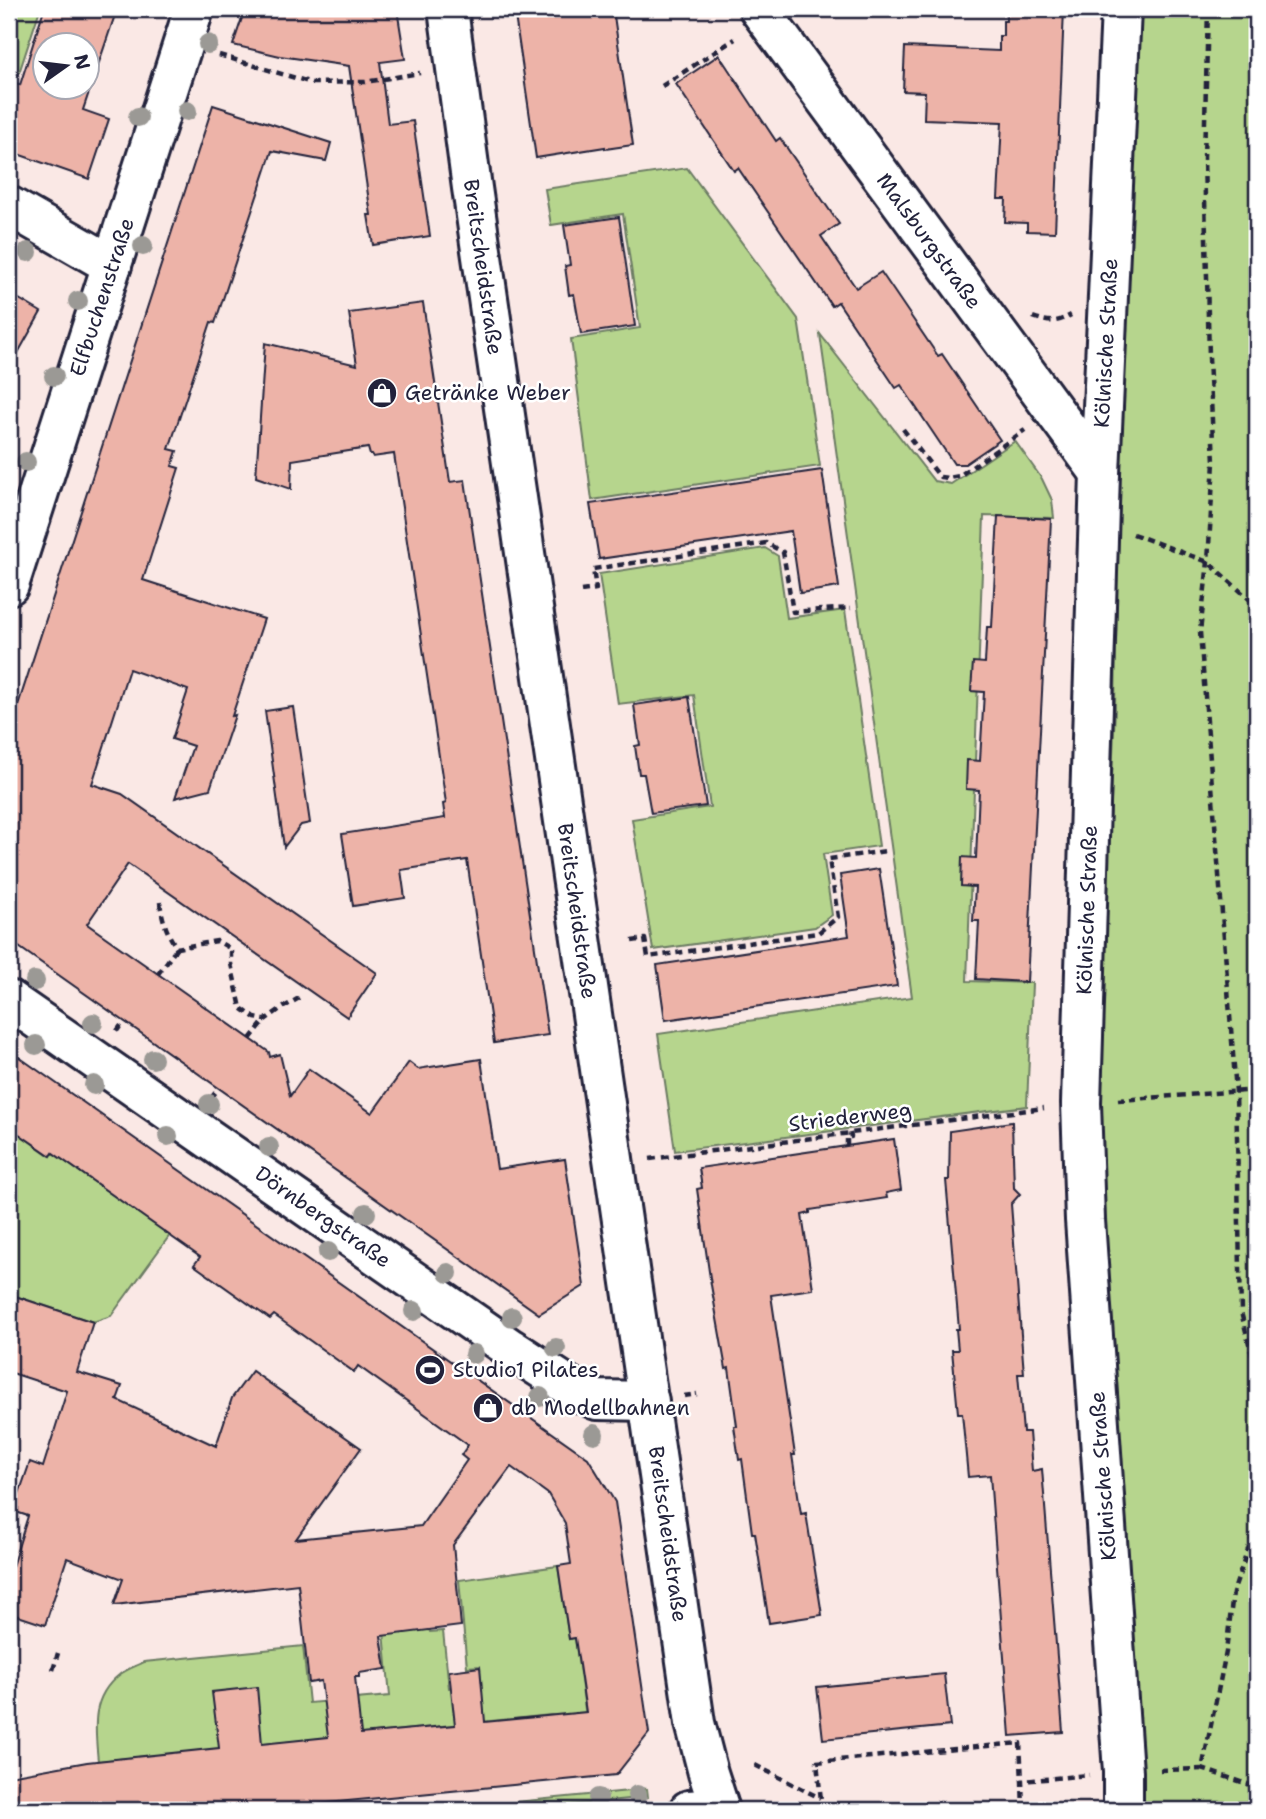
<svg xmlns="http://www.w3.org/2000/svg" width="1266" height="1819" font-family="'Shantell Sans',sans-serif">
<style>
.green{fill:#b6d58d;stroke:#6c7c64;stroke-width:2}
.building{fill:#edb3a8;stroke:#22223b;stroke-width:2;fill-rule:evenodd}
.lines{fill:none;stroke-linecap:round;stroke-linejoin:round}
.minor-casing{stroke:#22223b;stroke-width:44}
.secondary-casing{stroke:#22223b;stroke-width:44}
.path{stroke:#22223b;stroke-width:4.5;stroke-dasharray:7 5;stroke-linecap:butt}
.minor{stroke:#fff;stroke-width:38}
.secondary{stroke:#fff;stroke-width:38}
.tree{fill:#9b9995}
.labels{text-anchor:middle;stroke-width:5;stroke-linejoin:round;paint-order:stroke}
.street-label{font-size:21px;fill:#22223b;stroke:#fff}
.poi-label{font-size:21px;fill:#22223b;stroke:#fff;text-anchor:start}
</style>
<rect width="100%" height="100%" fill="#fae8e5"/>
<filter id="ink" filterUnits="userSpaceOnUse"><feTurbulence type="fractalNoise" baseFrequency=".0143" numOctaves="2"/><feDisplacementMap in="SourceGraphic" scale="14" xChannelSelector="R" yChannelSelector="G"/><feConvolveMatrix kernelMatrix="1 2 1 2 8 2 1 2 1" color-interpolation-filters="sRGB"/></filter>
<g filter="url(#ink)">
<!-- green -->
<g class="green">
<polygon points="9,9 40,9 19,73 9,67"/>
<polygon points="1136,9 1257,9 1257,1810 1136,1810 1127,1570 1098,1102 1115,708 1120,407"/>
<polygon points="687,168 798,319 820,466 592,500 571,339 640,328 623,214 551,225 545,189"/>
<polygon points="820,334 934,481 951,484 1015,441 1042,479 1052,500 1054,518 984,516 967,981 1032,983 1027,1106 675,1151 658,1034 912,997"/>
<polygon points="765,548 778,556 787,618 845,610 879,846 823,854 832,915 815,927 653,950 632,819 710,807 694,695 618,704 599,574"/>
<polygon points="9,1127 50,1156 53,1153 170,1235 111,1316 93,1322 9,1294"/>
<path d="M558,1566L569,1639L575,1638L587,1723L551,1715L98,1761C95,1729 90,1698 119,1675C126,1669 136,1666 144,1662L303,1646L309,1703L390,1696L384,1632L428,1627L430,1632L443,1631L449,1688L481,1684L480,1666L467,1667L459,1580Z"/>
<polygon points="638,1788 647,1789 648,1797 518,1810 432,1810 629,1791"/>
</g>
<!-- building -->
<g class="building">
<path d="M44,9H117L83,110L109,119L89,179L9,151V79L20,85ZM46,46H88V88H46Z"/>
<polygon points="245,9 397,9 405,59 380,62 388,124 413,121 430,236 373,245 368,215 371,215 349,66 280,56 233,45"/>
<polygon points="514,9 613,9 633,145 605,149 605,147 536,158"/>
<polygon points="1006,9 1064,9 1055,232 1027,231 1027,223 1005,222 1006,199 998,199 1002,122 924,119 925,92 903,91 905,47 999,51 999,36 1003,36 1003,21 1006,21"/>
<polygon points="719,55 776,141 780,138 839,224 821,236 856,288 881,272 938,356 942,354 1000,440 965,464 954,464 901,385 896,388 838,302 832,306 738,168 734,171 676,84"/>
<polygon points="213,105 331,143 326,161 272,151 215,323 211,322 169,449 177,451 172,466 179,468 143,580 264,619 232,716 235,715 210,789 175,798 193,746 172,739 188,690 129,669 92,784 122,794 377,973 347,1017 128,864 87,924 269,1052 270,1057 280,1054 290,1096 309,1069 372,1113 409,1062 418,1069 481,1059 497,1169 565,1159 584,1286 539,1314 9,940 9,733"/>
<polygon points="619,217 635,326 581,334 574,294 569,295 565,266 570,265 564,225"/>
<polygon points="9,293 41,312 9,369"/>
<polygon points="423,303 450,482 465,480 548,1035 494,1043 467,860 401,870 405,898 353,906 342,834 445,818 443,804 446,803 394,454 373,457 372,455 370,455 368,448 292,460 291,489 256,477 265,343 357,365 349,313"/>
<polygon points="822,470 839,587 800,593 791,531 599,559 590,504"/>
<polygon points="998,516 1051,519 1027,982 976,979 979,921 973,921 975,887 961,886 962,857 976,858 979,790 966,789 967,760 980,761 984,692 971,691 973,662 985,663 987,627 992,627"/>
<polygon points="689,697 706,806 651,813 644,774 639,774 635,746 640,745 634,705"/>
<polygon points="293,707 310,823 301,825 284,847 265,711"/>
<polygon points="879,869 897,986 665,1020 657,965 849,936 840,875"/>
<path d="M9,1050L588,1458L615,1502L649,1733L616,1775L255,1810H9V1776L87,1762L219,1748L212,1692L257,1687L262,1744L328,1737L321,1681L309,1683L298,1584L114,1605L123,1579L67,1558L45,1625L9,1613V1576L28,1516L13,1511L30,1462L43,1467L67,1391L9,1372V1294L93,1322L77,1372L122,1386L117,1400L216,1446L232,1398L252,1371L361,1448L296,1539L421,1526L467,1460L461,1455L468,1445L358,1366L354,1372L274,1315L270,1319L194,1265L200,1257L53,1153L51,1156L9,1127ZM511,1467L548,1494L565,1523L571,1564L558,1566L569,1639L575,1638L586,1712L485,1722L480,1667L449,1671L455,1725L361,1734L355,1677H359V1673L386,1669L381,1636L461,1626L453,1545Z"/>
<polygon points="1012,1122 1014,1188 1020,1194 1011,1204 1024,1374 1018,1374 1023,1432 1029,1432 1032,1471 1042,1469 1063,1732 1010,1736 990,1475 968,1477 962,1413 958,1413 952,1350 958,1350 956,1329 959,1329 946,1180 949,1180 950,1131"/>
<polygon points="894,1139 901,1190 886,1193 887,1198 810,1210 810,1213 802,1215 813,1289 771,1295 795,1455 792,1455 801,1514 806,1513 822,1615 769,1623 755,1533 752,1533 742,1459 739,1460 734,1426 737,1426 729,1368 726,1369 711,1285 697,1189 702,1188 699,1168"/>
<polygon points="944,1674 950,1726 823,1739 817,1687"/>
</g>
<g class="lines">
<!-- minor casing -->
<g class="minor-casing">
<g id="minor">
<polyline points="759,9 1100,473"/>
<polyline points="1121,9 1100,473 1081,1103 1085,1220 1123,1772 1123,1810"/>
<polyline points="9,206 112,265"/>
<polyline points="9,1000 510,1348 573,1389 597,1400 649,1401"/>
<polyline points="689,1810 719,1808"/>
</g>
</g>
<!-- secondary casing -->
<g class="secondary-casing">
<g id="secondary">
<polyline points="448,9 472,188 695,1723 708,1773 720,1810"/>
<polyline points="9,585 194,9"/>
</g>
</g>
<!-- path -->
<g class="path">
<polyline points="1208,9 1204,158 1209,357 1214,462 1208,562 1200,632 1236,1092 1241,1312 1257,1375"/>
<polyline points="219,55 312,83 365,82 420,73"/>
<polyline points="662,86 735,39"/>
<path d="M1033,317C1050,323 1056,323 1071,315"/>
<polyline points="903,429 940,477 949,478 959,476 1025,430"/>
<polyline points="1133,534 1208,562 1257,606"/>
<polyline points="581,591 596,589 593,569 766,543 783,552 793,612 851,608"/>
<path d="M160,902C162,919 167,934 177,948L217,941L231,949V964L241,1008L255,1018L265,1020L279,1010L299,998"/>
<polyline points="632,941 645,939 648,957 818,933 838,917 829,859 886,851"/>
<polyline points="158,974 177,948"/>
<polyline points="117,1031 124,1021"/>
<polyline points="250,1039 265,1020"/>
<polyline points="211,1098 219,1088"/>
<polyline points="1118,1100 1257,1090"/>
<polyline points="847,1146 847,1137 851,1137 850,1133"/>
<polyline points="650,1159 1044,1108"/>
<polyline points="684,1396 697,1394"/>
<polyline points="1257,1523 1233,1593 1226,1652 1202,1769 1257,1787"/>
<polyline points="53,1670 58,1653"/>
<polyline points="755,1765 820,1798"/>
<polyline points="1160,1770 1202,1769"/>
<polyline points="822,1810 817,1762 1020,1743 1022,1781"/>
<polyline points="1023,1810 1022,1781 1089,1775"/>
</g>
<!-- minor -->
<use href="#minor" class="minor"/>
<!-- secondary -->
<use href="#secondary" class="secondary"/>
</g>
<!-- trees -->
<g class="tree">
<circle cx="208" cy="44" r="10"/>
<circle cx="187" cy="111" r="10"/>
<circle cx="138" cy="117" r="10"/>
<circle cx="143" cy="246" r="10"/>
<circle cx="28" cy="252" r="10"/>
<circle cx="78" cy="301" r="10"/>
<circle cx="54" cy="376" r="10"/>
<circle cx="26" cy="462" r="10"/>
<circle cx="35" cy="981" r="10"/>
<circle cx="93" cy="1023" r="10"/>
<circle cx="36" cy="1045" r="10"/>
<circle cx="153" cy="1059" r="10"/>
<circle cx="94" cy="1085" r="10"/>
<circle cx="209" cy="1104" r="10"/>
<circle cx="168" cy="1136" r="10"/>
<circle cx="269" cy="1147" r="10"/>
<circle cx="366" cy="1213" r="10"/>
<circle cx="328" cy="1252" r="10"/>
<circle cx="448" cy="1273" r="10"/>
<circle cx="414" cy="1311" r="10"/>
<circle cx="512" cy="1317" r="10"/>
<circle cx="556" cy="1348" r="10"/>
<circle cx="474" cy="1354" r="10"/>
<circle cx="540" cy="1397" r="10"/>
<circle cx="594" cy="1434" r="10"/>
<circle cx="637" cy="1795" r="10"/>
<circle cx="598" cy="1798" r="10"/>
</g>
</g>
<!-- icons -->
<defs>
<g id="shop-disc" transform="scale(1.575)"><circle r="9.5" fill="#22223b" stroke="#fff"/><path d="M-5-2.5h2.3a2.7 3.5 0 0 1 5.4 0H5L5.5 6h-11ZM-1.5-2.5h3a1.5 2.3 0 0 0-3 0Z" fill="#fff"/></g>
<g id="stadium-disc" transform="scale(1.575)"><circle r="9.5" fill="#22223b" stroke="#fff"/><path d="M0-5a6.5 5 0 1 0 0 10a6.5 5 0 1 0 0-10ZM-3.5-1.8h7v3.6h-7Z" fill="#fff"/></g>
</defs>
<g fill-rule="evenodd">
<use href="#shop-disc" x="382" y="393"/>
<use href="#stadium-disc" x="430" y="1370"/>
<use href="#shop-disc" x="488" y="1408"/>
</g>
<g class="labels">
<!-- street labels -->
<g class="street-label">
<text transform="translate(929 241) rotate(54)" y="7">Malsburgstraße</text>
<text transform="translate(483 267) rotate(82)" y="7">Breitscheidstraße</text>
<text transform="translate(102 297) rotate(-72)" y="7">Elfbuchenstraße</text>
<text transform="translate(1106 343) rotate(-87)" y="7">Kölnische Straße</text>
<text transform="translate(1087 910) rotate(-88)" y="7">Kölnische Straße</text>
<text transform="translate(577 911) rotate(82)" y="7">Breitscheidstraße</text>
<text transform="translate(850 1117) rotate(-7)" y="7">Striederweg</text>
<text transform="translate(323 1217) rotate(35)" y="7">Dörnbergstraße</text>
<text transform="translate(1103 1476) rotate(-94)" y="7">Kölnische Straße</text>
<text transform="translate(668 1534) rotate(82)" y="7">Breitscheidstraße</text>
</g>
<!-- poi labels -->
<g class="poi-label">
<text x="405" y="400">Getränke Weber</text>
<text x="453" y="1377">Studio1 Pilates</text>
<text x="511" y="1415">db Modellbahnen</text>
</g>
</g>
<!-- margin -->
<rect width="1266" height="1819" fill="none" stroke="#fff" stroke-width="35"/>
<rect x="18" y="18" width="1231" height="1784" fill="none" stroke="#22223b" stroke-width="2.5" filter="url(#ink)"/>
<!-- north arrow -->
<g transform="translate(66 66) rotate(76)"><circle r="33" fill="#ffffff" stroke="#a7a7b1" stroke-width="2"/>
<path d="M0-5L12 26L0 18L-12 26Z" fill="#22223b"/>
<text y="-10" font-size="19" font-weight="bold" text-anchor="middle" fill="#22223b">N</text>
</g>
</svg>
